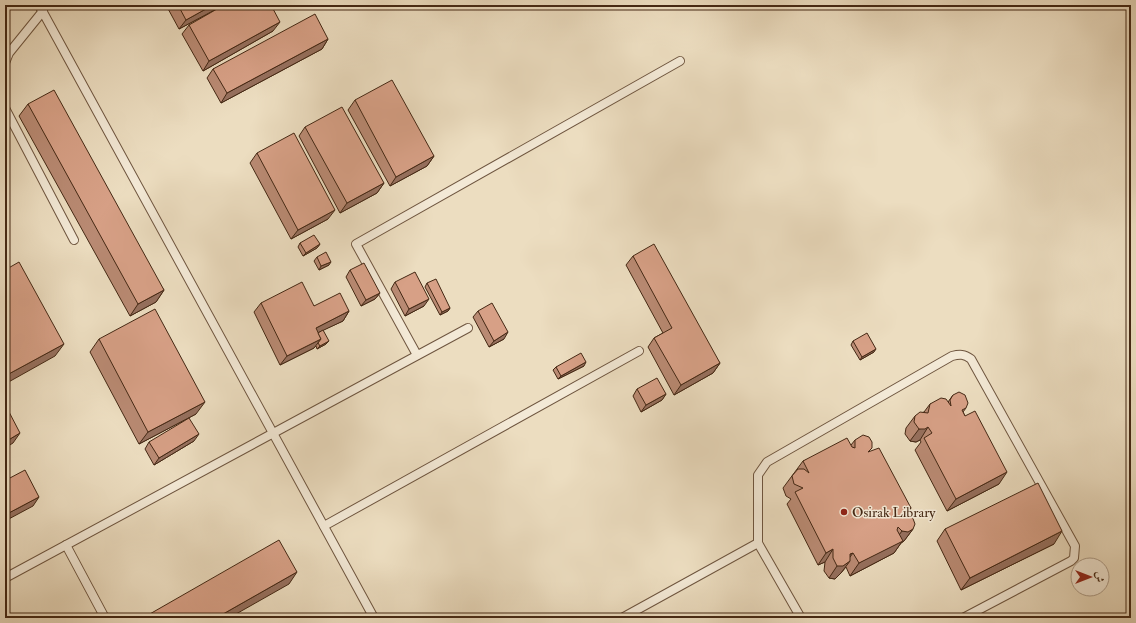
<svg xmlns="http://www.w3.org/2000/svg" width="1136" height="623" font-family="'IM FELL Double Pica',Amiri,serif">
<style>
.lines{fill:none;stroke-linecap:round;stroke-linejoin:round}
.lane-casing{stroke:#6e553f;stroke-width:10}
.lane{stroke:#f3e9d6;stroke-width:8}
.wall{fill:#b98a73;stroke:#442814}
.shaded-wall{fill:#96705e;stroke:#442814}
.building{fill:#d7a086;stroke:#442814}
.poi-dot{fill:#8f2418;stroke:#f3e9d6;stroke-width:1.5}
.labels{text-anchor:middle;stroke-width:3;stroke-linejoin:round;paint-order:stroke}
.poi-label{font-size:14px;fill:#442814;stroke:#f3e9d6;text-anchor:start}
</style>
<rect width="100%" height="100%" fill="#ecddc0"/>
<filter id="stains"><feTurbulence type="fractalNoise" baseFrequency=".005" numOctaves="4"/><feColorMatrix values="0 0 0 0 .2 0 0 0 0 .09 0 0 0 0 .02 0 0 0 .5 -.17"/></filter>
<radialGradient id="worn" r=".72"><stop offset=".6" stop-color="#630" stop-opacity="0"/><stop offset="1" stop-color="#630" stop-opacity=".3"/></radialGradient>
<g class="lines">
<!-- lane casing -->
<g class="lane-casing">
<g id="lane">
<polyline points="39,5 374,618"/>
<polyline points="5,63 9,53 43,11"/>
<polyline points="5,108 74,240"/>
<polyline points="417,355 356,244 680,61"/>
<polyline points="324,526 639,351"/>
<polyline points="66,545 105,618"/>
<polyline points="5,578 468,328"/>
<polyline points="622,618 758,543"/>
<path d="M801,618L758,543V475L767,462L952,356C960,354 964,354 971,359L1075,546L1074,558L1071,561L963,618"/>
</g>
</g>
<!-- lane -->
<use href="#lane" class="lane"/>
</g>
<!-- wall -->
<g class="wall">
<polygon points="166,5 224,5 179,29"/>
<polygon points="189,25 273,31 203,71 182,34"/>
<polygon points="328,39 322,49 221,103 207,78 213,69"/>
<polygon points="355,100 434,156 427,166 390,186 348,110"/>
<polygon points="28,104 164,290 156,302 130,316 19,116"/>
<polygon points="305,127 384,183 377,193 340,213 299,136"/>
<polygon points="257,153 328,219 291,239 250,163"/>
<polygon points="300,243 320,244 317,248 303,256 298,247"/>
<polygon points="633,256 720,363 713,373 674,395 648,347 654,338 663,333 626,265"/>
<polygon points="317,257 329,265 319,270 314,261"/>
<polygon points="350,270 380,293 375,299 361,306 346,277"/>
<polygon points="395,282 424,306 405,316 391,289"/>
<polygon points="427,283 450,308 448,311 440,315 425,287"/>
<polygon points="261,303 314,306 349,311 343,321 323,330 326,344 317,349 316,346 314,348 280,365 254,312"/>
<polygon points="478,311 504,339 489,347 473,317"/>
<polygon points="99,339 196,414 139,444 90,352"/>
<polygon points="853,341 874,352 860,360 851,345"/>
<polygon points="584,366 558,379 553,370 556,367"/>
<polygon points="637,389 666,394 662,400 641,412 633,396"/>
<polygon points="953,395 966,408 963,412 999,484 947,511 915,450 921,442 920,440 916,442 910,441 905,434 906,428 915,416 924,412 930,404 948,402"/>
<polygon points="855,440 869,452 911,508 906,515 913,529 904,541 901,543 894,553 850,576 846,567 841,573 835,579 829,578 824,571 825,562 818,565 787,504 791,499 786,496 783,488 803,461 851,445"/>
<polygon points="194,441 154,465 145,449 149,442"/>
<polygon points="945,529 1054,544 961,590 937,541"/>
</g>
<!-- shaded-wall -->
<g class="shaded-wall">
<polygon points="213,5 224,5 179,29 186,20"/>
<polygon points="280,22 273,31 203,71 209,61"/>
<polygon points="328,39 322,49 221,103 227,93"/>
<polygon points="434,156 427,166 390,186 396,177"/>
<polygon points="384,183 377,193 340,213 347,203"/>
<polygon points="335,210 328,219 291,239 298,230"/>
<polygon points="320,244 317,248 303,256 306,253"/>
<polygon points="331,262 329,265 319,270 321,266"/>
<polygon points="164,290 156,302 130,316 138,304"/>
<polygon points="380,293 375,299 361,306 366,300"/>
<polygon points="429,299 424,306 405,316 409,309"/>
<polygon points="450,308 448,311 440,315 442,312"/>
<polygon points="349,311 343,321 309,337 316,328"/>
<polygon points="508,332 504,339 489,347 494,341"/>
<polygon points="321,339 314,348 280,365 287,356"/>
<polygon points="329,341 326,344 317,349 320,346"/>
<polygon points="64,344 55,356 5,384 5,376"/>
<polygon points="876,349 874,352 860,360 862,357"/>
<polygon points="586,362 584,366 558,379 561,376"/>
<polygon points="720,363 713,373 674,395 681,385"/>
<polygon points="666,394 662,400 641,412 646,405"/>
<polygon points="205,402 196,414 139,444 148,432"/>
<polygon points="928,427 920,440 916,442 910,441 919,429"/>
<polygon points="20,433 13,443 5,448 5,442"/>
<polygon points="199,434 194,441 154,465 159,458"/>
<polygon points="1007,472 999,484 947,511 956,499"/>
<polygon points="39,497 33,506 5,521 5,515"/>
<polygon points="911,508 902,520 902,514"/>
<polygon points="913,529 904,541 901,543 894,553 850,576 859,563 893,543 902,531"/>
<polygon points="1062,531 1054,544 961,590 970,578"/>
<polygon points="833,549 825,562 818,565 826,553"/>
<polygon points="853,553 844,565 850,561 841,573 835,579 829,578 837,566 850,554"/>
<polygon points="297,572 289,584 229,618 216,618"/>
</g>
<!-- building -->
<g class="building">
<polygon points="178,5 213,5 186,20"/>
<polygon points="224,5 271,5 280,22 209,61 189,25"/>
<polygon points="315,14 328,39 227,93 213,69"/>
<polygon points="392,80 434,156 396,177 355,100"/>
<polygon points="54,90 164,290 138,304 28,104"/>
<polygon points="342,107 384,183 347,203 305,127"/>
<polygon points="294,133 335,210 298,230 257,153"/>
<polygon points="314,235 320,244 306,253 300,243"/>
<polygon points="654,244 720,363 681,385 654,338 672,328 633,256"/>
<polygon points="326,252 331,262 321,266 317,257"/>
<polygon points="19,262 64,344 5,376 5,270"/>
<polygon points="364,263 380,293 366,300 350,270"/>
<polygon points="415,272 429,299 409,309 395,282"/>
<polygon points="436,279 450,308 442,312 427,283"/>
<polygon points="302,282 314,306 340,293 349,311 316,328 321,339 287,356 261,303"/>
<polygon points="492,303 508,332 494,341 478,311"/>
<polygon points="155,309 205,402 148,432 99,339"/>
<polygon points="323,330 329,341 320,346 318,343 321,339 318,333"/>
<polygon points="867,333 876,349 862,357 853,341"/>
<polygon points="581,353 586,362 561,376 556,367"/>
<polygon points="657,378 666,394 646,405 637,389"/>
<polygon points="959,392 965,395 968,403 966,408 962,410 965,416 975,411 1007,472 956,499 924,438 932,433 928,427 925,429 919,429 914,422 915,416 920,412 928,413 930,404 941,398 946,399 951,406 950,400 953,395"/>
<polygon points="8,410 20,433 5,442 5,412"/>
<polygon points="189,418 199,434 159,458 149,442"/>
<polygon points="863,435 869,437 872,442 872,448 868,452 879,448 911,508 902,514 912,516 915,524 913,529 908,532 902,531 898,527 897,530 903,541 859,563 853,553 850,554 850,561 843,566 837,566 833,558 833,549 826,553 795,492 803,488 794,484 792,476 798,469 804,469 809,473 803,461 847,438 852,447 855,448 855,440"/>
<polygon points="25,470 39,497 5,515 5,474 8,479"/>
<polygon points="1038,483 1062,531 970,578 945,529"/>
<polygon points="279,540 297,572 216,618 149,618 148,615"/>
</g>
<!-- markers -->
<circle class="poi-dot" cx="844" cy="512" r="4"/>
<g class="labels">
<!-- poi labels -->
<g class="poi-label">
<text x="852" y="517">Osirak Library</text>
</g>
</g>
<!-- margin -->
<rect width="1136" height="623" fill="none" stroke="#ecddc0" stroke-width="20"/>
<rect x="6" y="6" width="1124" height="611" fill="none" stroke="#442814" stroke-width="2"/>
<rect x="10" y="10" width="1116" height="603" fill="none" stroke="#442814"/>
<!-- north arrow -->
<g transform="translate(1090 577) rotate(90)"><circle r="19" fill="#f3e9d6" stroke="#ad9c88"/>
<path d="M0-3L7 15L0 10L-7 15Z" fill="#8f2418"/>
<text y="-6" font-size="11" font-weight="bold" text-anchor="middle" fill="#442814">ش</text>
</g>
<rect width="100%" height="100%" filter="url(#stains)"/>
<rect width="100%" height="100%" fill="url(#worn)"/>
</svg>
